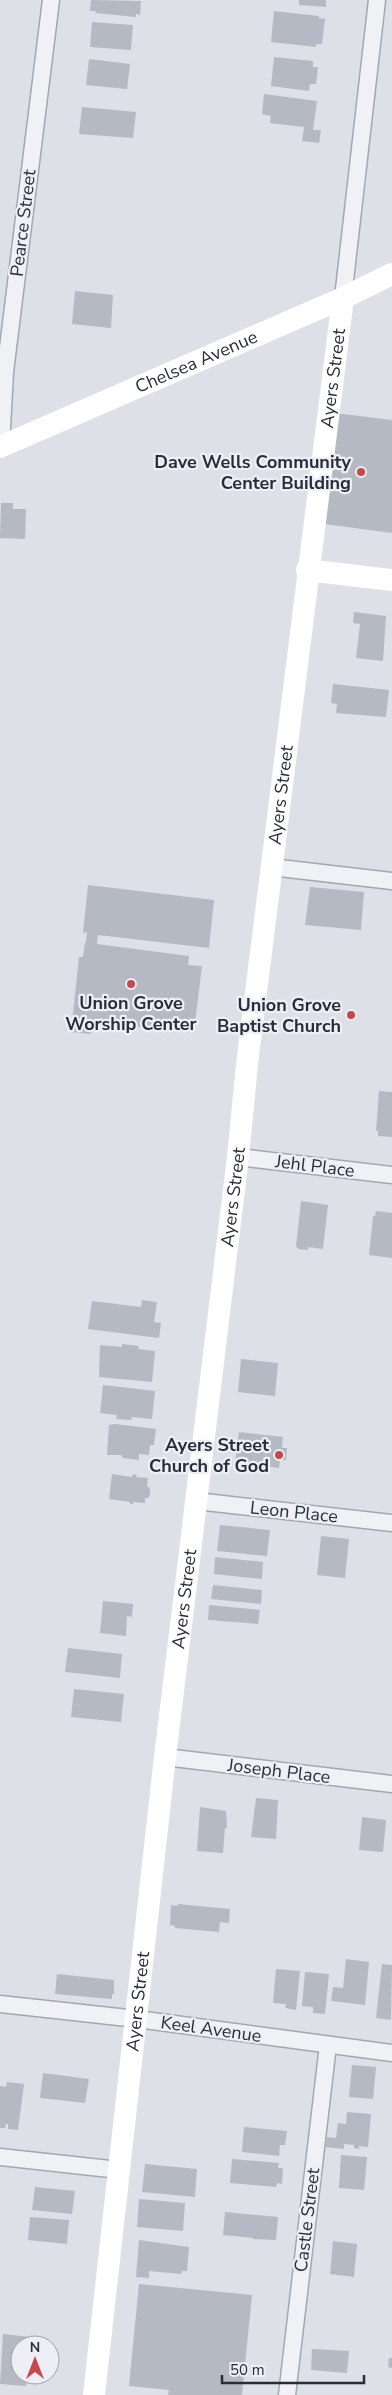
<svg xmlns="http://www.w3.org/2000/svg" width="392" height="2395" font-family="'Nunito Sans',sans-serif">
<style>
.building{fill:#b5b9c3}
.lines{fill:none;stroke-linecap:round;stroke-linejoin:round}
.street-casing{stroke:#a3a7b0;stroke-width:19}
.street{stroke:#f0f1f5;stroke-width:16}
.secondary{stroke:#fff;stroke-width:22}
.poi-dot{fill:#c6484e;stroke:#edeff4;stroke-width:2}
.labels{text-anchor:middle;stroke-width:4.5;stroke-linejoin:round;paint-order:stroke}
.street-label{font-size:18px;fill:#282d3c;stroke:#edeff4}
.poi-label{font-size:18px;font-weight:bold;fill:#282d3c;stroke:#edeff4;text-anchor:end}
</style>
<rect width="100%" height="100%" fill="#dde0e6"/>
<!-- building -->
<g class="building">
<polygon points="91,0 141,1 140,15 136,14 136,17 95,13 96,11 90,11"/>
<polygon points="299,0 326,0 326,7 299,5"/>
<polygon points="274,11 319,16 319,18 325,19 322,44 316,44 316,47 271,42"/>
<polygon points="92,22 133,25 131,50 90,47"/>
<polygon points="274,57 313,61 313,67 318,67 316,84 310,84 309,91 271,86"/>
<polygon points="89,59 130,64 127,89 86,85"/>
<polygon points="264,94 317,101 313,130 321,130 319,143 302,141 304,127 270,123 271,116 262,114"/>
<polygon points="82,107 136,112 133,138 79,134"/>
<polygon points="75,291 113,295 111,328 72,324"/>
<polygon points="335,413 392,420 392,533 324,524"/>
<polygon points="1,503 13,503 13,509 26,509 25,539 0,538"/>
<polygon points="354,612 386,616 383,661 356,658 360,624 353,623"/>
<polygon points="333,684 389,690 386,717 336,713 337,704 331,703"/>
<polygon points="88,885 214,900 209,948 98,935 97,944 189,956 188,965 202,966 195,1023 186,1022 185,1032 92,1022 91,1034 71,1032 79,957 83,957 85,942 86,942 87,932 83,933"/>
<polygon points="310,887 364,892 361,930 305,925"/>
<polygon points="379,1091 392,1092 392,1137 378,1136 378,1131 376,1131"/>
<polygon points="301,1201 328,1205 323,1249 308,1247 308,1250 298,1249 296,1246"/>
<polygon points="376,1211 392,1213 392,1258 369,1255 373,1216 375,1216"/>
<polygon points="142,1300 157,1302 154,1322 161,1323 159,1338 88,1329 92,1301 141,1307"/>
<polygon points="122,1344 139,1346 138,1349 155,1351 152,1382 99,1377 100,1345 122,1347"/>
<polygon points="241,1359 278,1363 275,1396 238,1392"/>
<polygon points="103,1385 155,1391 152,1419 132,1417 131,1420 116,1419 117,1415 100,1413"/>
<polygon points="115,1424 156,1429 154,1445 150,1445 149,1455 139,1454 139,1460 123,1458 121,1455 107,1455 109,1425"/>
<polygon points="239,1432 283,1437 282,1448 287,1448 286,1460 280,1460 279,1468 235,1463"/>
<polygon points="112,1474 132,1477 133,1474 137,1475 136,1477 148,1478 147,1486 150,1488 150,1495 148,1498 145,1498 145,1503 133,1502 133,1504 130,1504 130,1502 109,1499"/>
<polygon points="220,1525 270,1530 267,1556 217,1551"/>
<polygon points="321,1536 349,1539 345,1578 317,1575"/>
<polygon points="215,1557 263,1562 262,1579 214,1574"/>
<polygon points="213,1585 262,1590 261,1604 211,1599"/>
<polygon points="103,1601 133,1604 132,1617 127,1616 126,1636 100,1633"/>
<polygon points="209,1605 260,1610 258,1624 208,1620"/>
<polygon points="68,1648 122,1654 120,1678 65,1672"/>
<polygon points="74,1689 124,1694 121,1722 71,1717"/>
<polygon points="256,1798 278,1800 276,1839 251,1837"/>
<polygon points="200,1807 226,1811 227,1828 225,1828 223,1853 197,1851"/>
<polygon points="362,1817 386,1820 383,1852 359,1850"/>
<polygon points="178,1904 230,1909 229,1923 220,1922 219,1932 175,1928 175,1926 170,1925 171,1905 177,1906"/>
<polygon points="346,1959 369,1962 365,2005 331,2001 333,1987 343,1988"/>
<polygon points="382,1964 392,1965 391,2020 376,2018"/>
<polygon points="276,1969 300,1971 296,2010 285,2008 286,2004 273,2003"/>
<polygon points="305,1972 329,1974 325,2014 313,2013 313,2007 302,2006"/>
<polygon points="57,1974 114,1980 114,1994 112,1994 112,1999 55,1994"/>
<polygon points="352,2065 376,2067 373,2099 349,2097"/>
<polygon points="43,2073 89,2079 85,2103 40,2098"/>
<polygon points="7,2082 24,2084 18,2130 8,2129 8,2124 6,2124 5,2128 0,2128 0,2086 6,2087"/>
<polygon points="347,2112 371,2114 368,2147 359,2146 359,2149 354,2148 354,2145 344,2144 344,2149 326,2147 327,2137 336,2138 338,2123 346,2124"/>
<polygon points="244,2127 287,2131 285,2145 280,2145 279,2156 242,2152"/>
<polygon points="341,2155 367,2157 364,2190 339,2188"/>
<polygon points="232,2159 279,2163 278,2168 283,2168 282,2184 277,2183 276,2187 230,2183"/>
<polygon points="145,2164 197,2169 195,2197 142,2192"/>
<polygon points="35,2187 75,2191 72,2214 32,2210"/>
<polygon points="139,2199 185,2203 183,2231 137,2227"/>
<polygon points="225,2212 278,2217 276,2240 253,2239 253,2238 223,2235"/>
<polygon points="30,2217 69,2220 67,2244 28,2240"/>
<polygon points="139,2240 189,2247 187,2271 182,2271 181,2274 149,2271 149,2278 136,2277"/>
<polygon points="333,2241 357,2244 354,2277 330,2274"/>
<polygon points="139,2284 252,2295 242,2395 168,2395 169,2390 129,2386"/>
<polygon points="3,2334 31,2337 30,2345 20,2345 20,2375 27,2375 26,2386 0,2384"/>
<polygon points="312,2349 349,2351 347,2373 311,2370"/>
<polygon points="389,2358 392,2358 392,2368 388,2367"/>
</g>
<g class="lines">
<!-- street casing -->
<g class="street-casing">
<g id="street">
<polyline points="343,298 377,0"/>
<polyline points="1,447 5,372 51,0"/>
<polyline points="271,867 392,881"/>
<polyline points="238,1157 392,1175"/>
<polyline points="196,1501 392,1523"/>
<polyline points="165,1757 392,1784"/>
<polyline points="0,2004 137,2019 392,2053"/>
<polyline points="0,2157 119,2170"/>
<polyline points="287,2395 328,2045"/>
</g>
</g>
<!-- street -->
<use href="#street" class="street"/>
<!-- secondary -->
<g class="secondary">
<path id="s1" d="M0,447L343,298L392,274"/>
<polyline points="307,570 392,580"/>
<path id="s2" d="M94,2395L165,1757L238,1157L247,1064L343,298"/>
</g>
</g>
<!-- markers -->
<g class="poi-dot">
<circle cx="361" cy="472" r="5"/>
<circle cx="131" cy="984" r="5"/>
<circle cx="351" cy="1015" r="5"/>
<circle cx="279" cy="1455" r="5"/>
</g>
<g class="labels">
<!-- street labels -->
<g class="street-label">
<text transform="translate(23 223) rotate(-83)" y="6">Pearce Street</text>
<text dy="6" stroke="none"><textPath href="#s1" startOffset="214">Chelsea Avenue</textPath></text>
<text dy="6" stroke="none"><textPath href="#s2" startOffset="2031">Ayers Street</textPath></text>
<text dy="6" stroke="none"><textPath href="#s2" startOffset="1611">Ayers Street</textPath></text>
<text transform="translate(315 1166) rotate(7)" y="6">Jehl Place</text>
<text dy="6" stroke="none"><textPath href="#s2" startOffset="1206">Ayers Street</textPath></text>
<text transform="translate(294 1512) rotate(6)" y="6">Leon Place</text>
<text dy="6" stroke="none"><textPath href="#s2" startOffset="801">Ayers Street</textPath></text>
<text transform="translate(279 1771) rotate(7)" y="6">Joseph Place</text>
<text dy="6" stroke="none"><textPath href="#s2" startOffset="396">Ayers Street</textPath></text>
<text transform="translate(211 2029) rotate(8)" y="6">Keel Avenue</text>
<text transform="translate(307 2220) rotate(-83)" y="6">Castle Street</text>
</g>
<!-- poi labels -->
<g class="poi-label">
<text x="351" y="468">Dave Wells Community<tspan x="351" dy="21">Center Building</tspan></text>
<text x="131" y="1009" text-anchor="middle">Union Grove<tspan x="131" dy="21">Worship Center</tspan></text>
<text x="341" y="1011">Union Grove<tspan x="341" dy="21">Baptist Church</tspan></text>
<text x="269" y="1451">Ayers Street<tspan x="269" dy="21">Church of God</tspan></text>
</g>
</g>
<!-- north arrow -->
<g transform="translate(35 2360)"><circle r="24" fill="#edeff4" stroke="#9ea1aa"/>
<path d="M0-4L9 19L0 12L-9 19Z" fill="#c6484e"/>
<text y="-8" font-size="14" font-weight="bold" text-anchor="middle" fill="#282d3c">N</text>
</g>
<!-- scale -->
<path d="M222 2375v8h142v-8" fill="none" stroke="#282d3c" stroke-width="2.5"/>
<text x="230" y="2375" font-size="15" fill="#282d3c" stroke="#edeff4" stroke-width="4" paint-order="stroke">50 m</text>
</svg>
